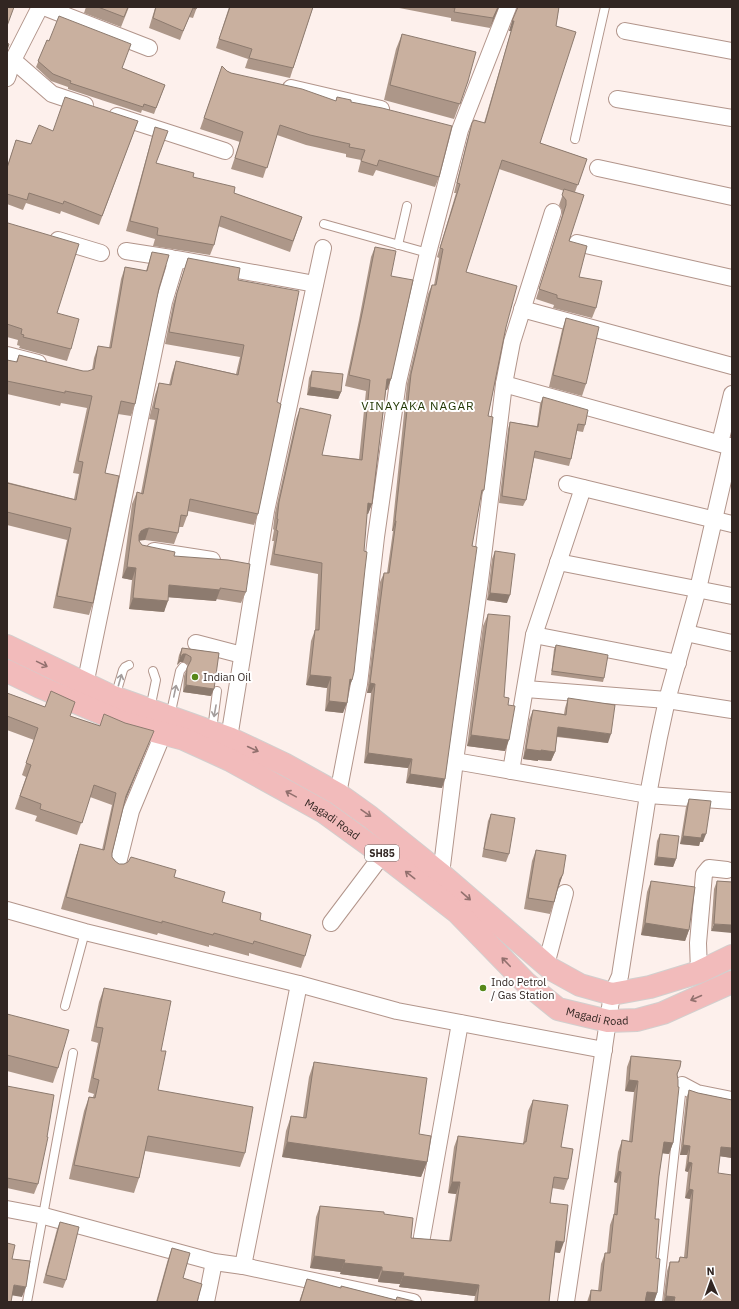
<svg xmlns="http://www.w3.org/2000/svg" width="739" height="1309" font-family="'IBM Plex Sans',sans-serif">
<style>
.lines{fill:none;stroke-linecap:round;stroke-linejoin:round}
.service-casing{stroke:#b2958b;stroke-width:10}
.minor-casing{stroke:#b2958b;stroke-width:18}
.primary-casing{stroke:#d2cfce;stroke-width:24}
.service{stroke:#fff;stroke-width:8}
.minor{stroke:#fff;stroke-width:16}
.primary{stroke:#f2bbbb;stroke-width:22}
.wall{fill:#ad9789}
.shaded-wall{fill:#8d7b6f}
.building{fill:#c9b09f;stroke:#8d7b6f}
.oneway{stroke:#92706e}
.oneway2{stroke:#a39d9c}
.poi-dot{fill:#578719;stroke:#fff;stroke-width:1.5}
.labels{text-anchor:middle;stroke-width:4;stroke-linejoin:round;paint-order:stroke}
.shield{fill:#fff;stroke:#706764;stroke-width:1}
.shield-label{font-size:10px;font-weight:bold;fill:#322622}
.poi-label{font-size:11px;fill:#322622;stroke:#fff;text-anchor:start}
.street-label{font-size:11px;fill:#322622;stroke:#fff}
.neighbourhood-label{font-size:12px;letter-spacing:1px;fill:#1f3501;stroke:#fff}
</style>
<rect width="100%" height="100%" fill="#fdf0ec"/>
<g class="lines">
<!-- service casing -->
<g class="service-casing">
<g id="service">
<polyline points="575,139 605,7"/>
<polyline points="324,224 428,253"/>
<polyline points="398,245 407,206"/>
<polyline points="115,697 123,670 125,667 129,665"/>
<polyline points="150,709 156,680 153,671"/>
<polyline points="170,716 180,671 183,667"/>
<polyline points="212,730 217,691"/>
<polyline points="65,1006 85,932"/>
<polyline points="27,1302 73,1053"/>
<polyline points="658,1302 682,1085"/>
</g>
</g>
<!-- minor casing -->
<g class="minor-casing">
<g id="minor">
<polyline points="44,7 149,48"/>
<polyline points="625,31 732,51"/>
<polyline points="13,60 52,94 85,105"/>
<polyline points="7,78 13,60 40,7"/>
<polyline points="291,88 381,109"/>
<polyline points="617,99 732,118"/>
<polyline points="117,116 225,151"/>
<polyline points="598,168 732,197"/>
<polyline points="58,240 101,253"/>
<polyline points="577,243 732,278"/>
<polyline points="126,251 171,258"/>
<polyline points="522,309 732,366"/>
<polyline points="7,355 38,363"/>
<polyline points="504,384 732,447"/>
<polyline points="720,443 732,394"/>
<polyline points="567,484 732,524"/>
<polyline points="154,551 212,560"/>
<polyline points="558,562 732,596"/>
<polyline points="686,633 732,643"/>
<polyline points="534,635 678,663"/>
<polyline points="196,643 242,655"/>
<polyline points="85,685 164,302 177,259 315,284"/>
<polyline points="526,689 667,700 732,710"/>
<polyline points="229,738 266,511 323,248"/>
<polyline points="455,761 648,795 732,801"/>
<polyline points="511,771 534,635 583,488"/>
<polyline points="338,794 359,684 376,537 398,382 428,253 460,130 508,7"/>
<polyline points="117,867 131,811 163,734"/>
<polyline points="441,874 455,761 480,581 504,384 512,342 553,212"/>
<polyline points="7,910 85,932 299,984 397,1011 604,1050"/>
<polyline points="331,923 383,854"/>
<polyline points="546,965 565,893"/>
<polyline points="699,972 698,943 704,874 709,868 727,870"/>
<polyline points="682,1085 697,1093 732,1100"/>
<polyline points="7,1209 44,1216 214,1262 243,1266 413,1302"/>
<polyline points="422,1237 460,1023"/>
<polyline points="243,1266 299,984"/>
<polyline points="206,1302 214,1262"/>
<polyline points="566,1302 612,994 620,976 648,795 659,737 667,700 698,589 731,446"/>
</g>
</g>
<!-- primary casing -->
<g class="primary-casing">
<g id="primary">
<polyline points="7,646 111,696 229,738 284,764 338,794 370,817 441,874 551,969 580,985 612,994 650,987 699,972 732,956"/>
<path id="s1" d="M7,671L40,687L124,723L184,739L230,760L324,812L386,857L457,912L526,983L558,1009L608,1021L637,1020L663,1013L732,982"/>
</g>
</g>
<!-- service -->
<use href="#service" class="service"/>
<!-- minor -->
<use href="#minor" class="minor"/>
<!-- primary -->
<use href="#primary" class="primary"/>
</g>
<!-- wall -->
<g class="wall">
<polygon points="86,7 129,7 121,27 84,13"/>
<polygon points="153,7 197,7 193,18 189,17 180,40 149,28 155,8"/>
<polygon points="229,7 313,7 290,78 245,68 248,59 216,48"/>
<polygon points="394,7 499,7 490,28 451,21 451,18"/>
<polygon points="517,7 559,7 556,26 540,143 587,159 575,192 569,241 579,277 596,308 592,318 553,308 554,305 536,299 562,215 562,210 559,205 564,191 499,169 466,272 506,327 488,416 484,490 480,499 472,546 442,788 406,783 408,768 364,763 371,693 367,693 380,582 384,573 387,573 393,531 392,531 407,384 428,294 432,285 434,285 439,258 437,257 456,193 454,193 469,133 474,120 484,123 511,31 509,31 517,10"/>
<polygon points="402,34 468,81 454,119 384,100 396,49"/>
<polygon points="47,40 122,68 165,85 154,114 142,110 141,113 68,89 68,87 51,81 36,67"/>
<polygon points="222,66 227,71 231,73 336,101 337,97 351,102 439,177 435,187 376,170 373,176 358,172 361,160 346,157 346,154 306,145 277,135 263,178 231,169 240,142 200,129"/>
<polygon points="138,121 99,225 61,211 60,214 26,203 23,210 7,204 7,167 16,140 31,144 53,131"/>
<polygon points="155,127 156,163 234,193 302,217 290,252 218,226 214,245 210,255 153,246 155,239 126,231 152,137"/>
<polygon points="7,222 57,313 71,349 67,361 19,348 20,346 17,345 18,340 7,337"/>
<polygon points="375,247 391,276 391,379 387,390 386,390 372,504 368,514 367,514 352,680 349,688 343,713 325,711 327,688 306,685 311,641 315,630 318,574 270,565 274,541 272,541 274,530 273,529 275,513 296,419 300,408 322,455 359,459 366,391 345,386 359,320 371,257"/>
<polygon points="152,252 159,288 135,404 131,416 118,414 105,473 93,603 89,615 53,608 67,540 7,525 7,482 74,499 79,474 73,473 87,408 61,403 60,406 7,394 7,360 16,362 19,355 83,371 88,371 92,370 94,358 98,346 109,348 121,279 125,267 146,271"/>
<polygon points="188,258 238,280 277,402 258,514 254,525 188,511 187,516 183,527 179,527 178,533 174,544 145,540 139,541 142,545 174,556 246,592 241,603 216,599 216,601 168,597 164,612 129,609 132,580 122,578 132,504 137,492 141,493 155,420 149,419 155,395 159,383 169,385 172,373 176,361 236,374 240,357 165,344 173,304 184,270"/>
<polygon points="566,318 586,384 582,396 549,387 562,330"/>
<polygon points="312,371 341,392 338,399 307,395 309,378"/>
<polygon points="543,397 585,425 583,432 577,431 571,459 569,466 534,458 526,500 523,506 499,503 508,429 510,422 537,426 540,404"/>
<polygon points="495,551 507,603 487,600 492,559"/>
<polygon points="488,614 504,697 508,705 505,751 467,746 483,626"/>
<polygon points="556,645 604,678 603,682 551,675 554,649"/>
<polygon points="182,648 219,653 211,696 183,692 184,676 188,666 188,665 183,662 180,662 177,665 179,655"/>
<polygon points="7,693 70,716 149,743 125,800 112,853 112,857 115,861 119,864 174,877 222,902 260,920 305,956 301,968 249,953 249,956 209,945 209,947 158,933 157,935 61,909 76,856 80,844 102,850 112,805 90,797 77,835 35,821 37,816 15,809 26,777 22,775 34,740 7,730"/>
<polygon points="568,698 608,743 557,737 555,752 551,761 538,760 538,761 523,759 529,720 533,710 564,714 565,708"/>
<polygon points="689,799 703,842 700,842 699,846 680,844 686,807"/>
<polygon points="491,814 509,854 506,862 482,857 488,821"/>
<polygon points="660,834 676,859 673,867 654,865 657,841"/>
<polygon points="536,850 563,874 558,888 554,902 550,914 524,909 532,861"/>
<polygon points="651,881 689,930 685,941 641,935 647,892"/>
<polygon points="717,881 732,882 711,931 714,889"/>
<polygon points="104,988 161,1051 158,1090 245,1153 240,1167 145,1151 139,1178 134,1193 69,1179 84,1111 89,1097 93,1097 94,1094 88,1092 98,1043 91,1041 99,1002"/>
<polygon points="7,1014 58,1068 53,1083 7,1071"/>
<polygon points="631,1056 680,1067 677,1075 673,1143 669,1154 662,1153 659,1176 655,1219 656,1258 657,1293 654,1302 587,1302 591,1290 598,1291 601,1264 605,1253 607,1253 610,1225 614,1214 617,1183 614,1182 618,1152 622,1140 629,1141 634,1092 625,1091 627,1067"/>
<polygon points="314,1062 419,1134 427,1162 421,1177 282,1157 286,1131 291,1116 303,1117 309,1077"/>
<polygon points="7,1086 38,1184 34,1194 7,1188"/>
<polygon points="689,1090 698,1093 732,1100 732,1158 720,1156 718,1173 732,1302 663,1302 667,1271 670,1262 678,1262 680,1257 684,1257 690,1199 685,1198 688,1172 685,1171 687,1155 680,1155 686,1099"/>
<polygon points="533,1100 561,1147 568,1179 564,1190 552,1188 550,1203 560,1253 555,1252 549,1302 474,1302 475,1296 399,1287 400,1284 378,1282 378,1279 340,1274 341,1272 310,1268 316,1217 320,1206 384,1214 411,1238 449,1241 456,1194 448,1193 454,1147 458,1136 523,1144 528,1111"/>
<polygon points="60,1222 66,1280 63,1288 43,1283 57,1229"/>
<polygon points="172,1248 183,1278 197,1302 156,1302 168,1259"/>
<polygon points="307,1279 341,1288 341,1286 396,1300 417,1302 299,1302"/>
</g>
<!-- shaded-wall -->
<g class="shaded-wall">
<polygon points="498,7 499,7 490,28 493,18"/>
<polygon points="512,21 514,21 511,31 509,31"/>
<polygon points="387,379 391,379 387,390 384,390"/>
<polygon points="310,387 341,392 338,399 307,395"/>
<polygon points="368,503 372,504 368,514 364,514"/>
<polygon points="395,521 396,521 393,531 392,531"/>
<polygon points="149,528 145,540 140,540 137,543 139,535 141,531 145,529"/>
<polygon points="127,567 136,568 132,580 122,578"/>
<polygon points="169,585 220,590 216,601 165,597"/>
<polygon points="490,593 510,595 507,603 487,600"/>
<polygon points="133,598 168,601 164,612 129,609"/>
<polygon points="183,654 186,654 183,662 180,662 177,665 180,658"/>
<polygon points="310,675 331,677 327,688 306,685"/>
<polygon points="350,679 352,680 348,690"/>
<polygon points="370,683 375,684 371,693 367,693"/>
<polygon points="186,685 214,689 211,696 183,692"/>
<polygon points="329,701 347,703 343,713 325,711"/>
<polygon points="558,727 611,734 608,743 555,736"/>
<polygon points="154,731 149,743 122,809 126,796"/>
<polygon points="471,735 509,740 505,751 467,746"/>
<polygon points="526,749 541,750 555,752 551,761 538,760 538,761 523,759"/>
<polygon points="368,753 412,759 408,768 364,763"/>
<polygon points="410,774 445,779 442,788 406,783"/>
<polygon points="702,834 706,834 703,842 700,842 699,846 680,844 683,836"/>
<polygon points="657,857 676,859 673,867 654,865"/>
<polygon points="563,874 559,886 556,891 560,879"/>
<polygon points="645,923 689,930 685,941 641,935"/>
<polygon points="714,924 732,925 732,933 711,931"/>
<polygon points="629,1080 638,1081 634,1092 625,1091"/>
<polygon points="287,1142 427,1162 421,1177 282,1157"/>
<polygon points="664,1142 673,1143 669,1154 660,1153"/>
<polygon points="683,1145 690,1146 687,1155 680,1155"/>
<polygon points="721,1147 732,1148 732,1158 718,1156"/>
<polygon points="688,1162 692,1163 688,1172 685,1171"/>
<polygon points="618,1171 621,1172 617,1183 614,1182"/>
<polygon points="452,1182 460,1182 456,1194 448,1193"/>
<polygon points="689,1189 693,1190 690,1199 685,1198"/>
<polygon points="556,1241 564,1242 560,1253 552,1252"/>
<polygon points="314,1256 345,1260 341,1272 310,1268"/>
<polygon points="344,1263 382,1267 378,1279 340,1274"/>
<polygon points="382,1271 404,1273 400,1284 378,1282"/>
<polygon points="403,1276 479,1285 475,1296 399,1287"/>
<polygon points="14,1285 26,1287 22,1297 10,1295"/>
<polygon points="647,1292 657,1293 654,1302 643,1302"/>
<polygon points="666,1296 675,1297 673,1302 664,1302"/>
</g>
<!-- building -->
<g class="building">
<polygon points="7,7 14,7 7,26"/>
<polygon points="98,7 128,7 124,17"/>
<polygon points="156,7 197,7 196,9 193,8 183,31 153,18"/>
<polygon points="230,7 313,7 293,68 249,58 252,49 219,39"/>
<polygon points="448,7 498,7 493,18 454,12 455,8"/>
<polygon points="518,7 559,7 556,26 576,32 540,143 587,159 578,185 502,160 466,272 517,286 506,327 488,416 493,417 484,490 482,490 472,546 477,547 445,779 410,774 412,759 368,753 375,684 370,683 384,573 389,573 396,521 395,521 411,374 432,285 436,285 443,249 440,248 460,184 457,183 472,123 474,120 485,123 514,21 512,21"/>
<polygon points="59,16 131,44 122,68 165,85 156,108 144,104 143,107 70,83 71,81 53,74 38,61 47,40 49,41"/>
<polygon points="402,34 476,52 468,81 460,104 390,85"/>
<polygon points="7,43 9,44 7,50"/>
<polygon points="222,66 227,71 231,73 302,89 336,101 337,97 351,100 351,102 382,108 452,126 439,177 379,160 377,166 361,161 365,150 349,147 350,144 310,135 280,125 267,168 235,158 243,132 204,118"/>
<polygon points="65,97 138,121 102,216 64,201 63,204 29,193 27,200 7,194 7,168 16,140 31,144 39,125 53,131"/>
<polygon points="155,127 168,131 156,163 194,173 193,177 235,187 234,193 302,217 293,241 221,216 214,245 157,235 158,228 130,221"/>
<polygon points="564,189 584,195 569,241 587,246 579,277 602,281 596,308 557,298 557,295 539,289 566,205 566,200 562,195"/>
<polygon points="7,222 8,223 79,244 57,313 79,319 71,349 23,337 24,335 21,334 22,329 7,324"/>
<polygon points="375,247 396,251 391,276 413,280 391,379 387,379 372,504 368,503 364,551 367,552 365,569 354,672 352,680 350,679 347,703 329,701 331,677 310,675 315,630 319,630 322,563 274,554 278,531 276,530 278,519 277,519 279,502 300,408 331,415 322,455 362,460 370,380 349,375 363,309"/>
<polygon points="152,252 169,255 159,288 135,404 121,401 105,473 119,476 93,603 57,596 71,528 7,512 7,483 76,500 83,462 78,461 92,396 65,391 65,393 7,381 7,360 17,362 19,355 83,371 88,371 94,369 98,346 111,348 125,267 147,271"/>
<polygon points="188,258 240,268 238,280 299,291 277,402 281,404 258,514 190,499 187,516 181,515 178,533 149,528 145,529 141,531 139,535 139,541 142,545 175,552 174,556 228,560 250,564 246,592 220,588 220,590 169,585 168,601 133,598 136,568 127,567 137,492 143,494 159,409 154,408 159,383 171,385 176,361 238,375 244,345 169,332 177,293"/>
<polygon points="566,318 599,327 586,384 553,375"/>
<polygon points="312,371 343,374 341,392 310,387"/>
<polygon points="543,397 588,410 585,425 578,424 571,459 535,451 526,500 502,496 510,422 538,427"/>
<polygon points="495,551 515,554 510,595 490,593"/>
<polygon points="488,614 510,616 504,697 509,698 508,705 515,706 509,740 471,735"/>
<polygon points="556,645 608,655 604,678 552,671"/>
<polygon points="182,648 219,653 214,689 186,685 187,668 191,660 191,657 186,654 183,654 180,658"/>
<polygon points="51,691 75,702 70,716 100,726 104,714 125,723 154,731 126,796 112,853 112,857 115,861 119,864 124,864 128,862 131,857 176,870 174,877 225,892 222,902 261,913 260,920 311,935 305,956 254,941 253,944 214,933 213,935 162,921 162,923 66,897 80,844 104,850 116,793 94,785 82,823 40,809 41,804 20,796 31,765 26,763 38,728 7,716 7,693 45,707"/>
<polygon points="568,698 615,705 611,734 558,727 555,752 541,750 541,751 526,749 533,710 566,715"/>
<polygon points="689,799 711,801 706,834 702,834 701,838 683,836"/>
<polygon points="491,814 515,818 509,854 484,849"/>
<polygon points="660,834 679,836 676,859 657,857"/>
<polygon points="536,850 566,855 563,874 560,879 554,902 528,898"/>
<polygon points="651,881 695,887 689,930 645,923"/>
<polygon points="717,881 732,882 732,925 714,924"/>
<polygon points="104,988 171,1001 161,1051 166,1051 158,1090 253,1107 245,1153 148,1136 139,1178 74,1165 89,1097 95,1098 99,1080 93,1078 103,1028 96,1027"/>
<polygon points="7,1014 69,1030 58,1068 7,1055"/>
<polygon points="631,1056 681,1061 680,1067 677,1074 678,1080 678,1087 679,1087 673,1143 664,1142 659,1176 655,1219 659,1219 656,1258 660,1259 657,1293 647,1292 645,1302 590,1302 591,1290 601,1291 605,1253 610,1253 614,1214 617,1215 621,1172 618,1171 622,1140 632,1142 638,1081 629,1080"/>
<polygon points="314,1062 427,1078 419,1134 431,1136 427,1162 287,1142 291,1116 306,1118"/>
<polygon points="7,1086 54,1095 47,1137 48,1137 38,1184 7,1178"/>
<polygon points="689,1090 698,1093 732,1100 732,1148 721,1147 718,1173 732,1175 732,1302 674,1302 675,1297 666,1296 670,1262 679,1262 680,1257 687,1258 693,1190 689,1189 692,1163 688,1162 690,1146 683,1145"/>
<polygon points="533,1100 568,1105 561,1147 573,1149 568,1179 554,1177 550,1203 568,1205 564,1242 556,1241 549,1302 477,1302 479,1285 403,1276 404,1273 382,1271 382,1267 344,1263 345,1260 314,1256 320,1206 384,1212 384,1214 413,1218 411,1238 451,1241 460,1182 452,1182 458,1136 524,1144 524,1142 526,1142"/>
<polygon points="60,1222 79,1227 66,1280 46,1275"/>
<polygon points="7,1243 15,1245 12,1259 30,1261 26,1287 14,1285 11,1302 7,1302"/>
<polygon points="172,1248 190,1253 183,1278 202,1284 197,1302 157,1302"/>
<polygon points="307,1279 341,1288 341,1286 396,1300 397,1297 417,1302 300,1302"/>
</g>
<!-- one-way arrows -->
<defs><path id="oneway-shaft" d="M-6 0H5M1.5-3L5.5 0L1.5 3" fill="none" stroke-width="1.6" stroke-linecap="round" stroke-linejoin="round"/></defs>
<g class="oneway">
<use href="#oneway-shaft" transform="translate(42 664) rotate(26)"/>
<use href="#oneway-shaft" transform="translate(253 749) rotate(25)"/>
<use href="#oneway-shaft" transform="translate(291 794) rotate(-151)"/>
<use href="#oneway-shaft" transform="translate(366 813) rotate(35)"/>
<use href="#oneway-shaft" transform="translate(410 875) rotate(-142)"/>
<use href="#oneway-shaft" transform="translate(466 896) rotate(41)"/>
<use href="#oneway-shaft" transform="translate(506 962) rotate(-134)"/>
<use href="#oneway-shaft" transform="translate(696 998) rotate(156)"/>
</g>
<g class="oneway2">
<use href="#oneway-shaft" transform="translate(120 680) rotate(-74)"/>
<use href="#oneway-shaft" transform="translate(175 691) rotate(-78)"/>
<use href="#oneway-shaft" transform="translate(215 711) rotate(100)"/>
</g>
<!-- markers -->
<g class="poi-dot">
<circle cx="195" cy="677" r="4"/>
<circle cx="483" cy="988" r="4"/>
</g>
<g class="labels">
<!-- shield labels -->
<rect class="shield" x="365" y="845" width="34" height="16" rx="3"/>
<g class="shield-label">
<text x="382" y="857">SH85</text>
</g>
<!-- poi labels -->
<g class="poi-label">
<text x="203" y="681">Indian Oil</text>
<text x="491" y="986">Indo Petrol<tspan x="491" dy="13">/ Gas Station</tspan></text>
</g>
<!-- street labels -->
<g class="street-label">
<text dy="4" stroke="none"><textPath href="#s1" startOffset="359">Magadi Road</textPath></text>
<text dy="4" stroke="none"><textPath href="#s1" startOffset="695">Magadi Road</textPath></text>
</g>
<!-- neighbourhood labels -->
<g class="neighbourhood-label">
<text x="418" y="410">VINAYAKA NAGAR</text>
</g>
</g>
<!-- border -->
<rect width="739" height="1309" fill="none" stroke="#322622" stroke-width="16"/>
<!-- north arrow -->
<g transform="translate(711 1281) rotate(358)" stroke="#ffffff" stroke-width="3" paint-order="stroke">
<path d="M0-3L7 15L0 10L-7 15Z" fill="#322622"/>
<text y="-6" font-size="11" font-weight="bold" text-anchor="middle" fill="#322622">N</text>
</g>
</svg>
